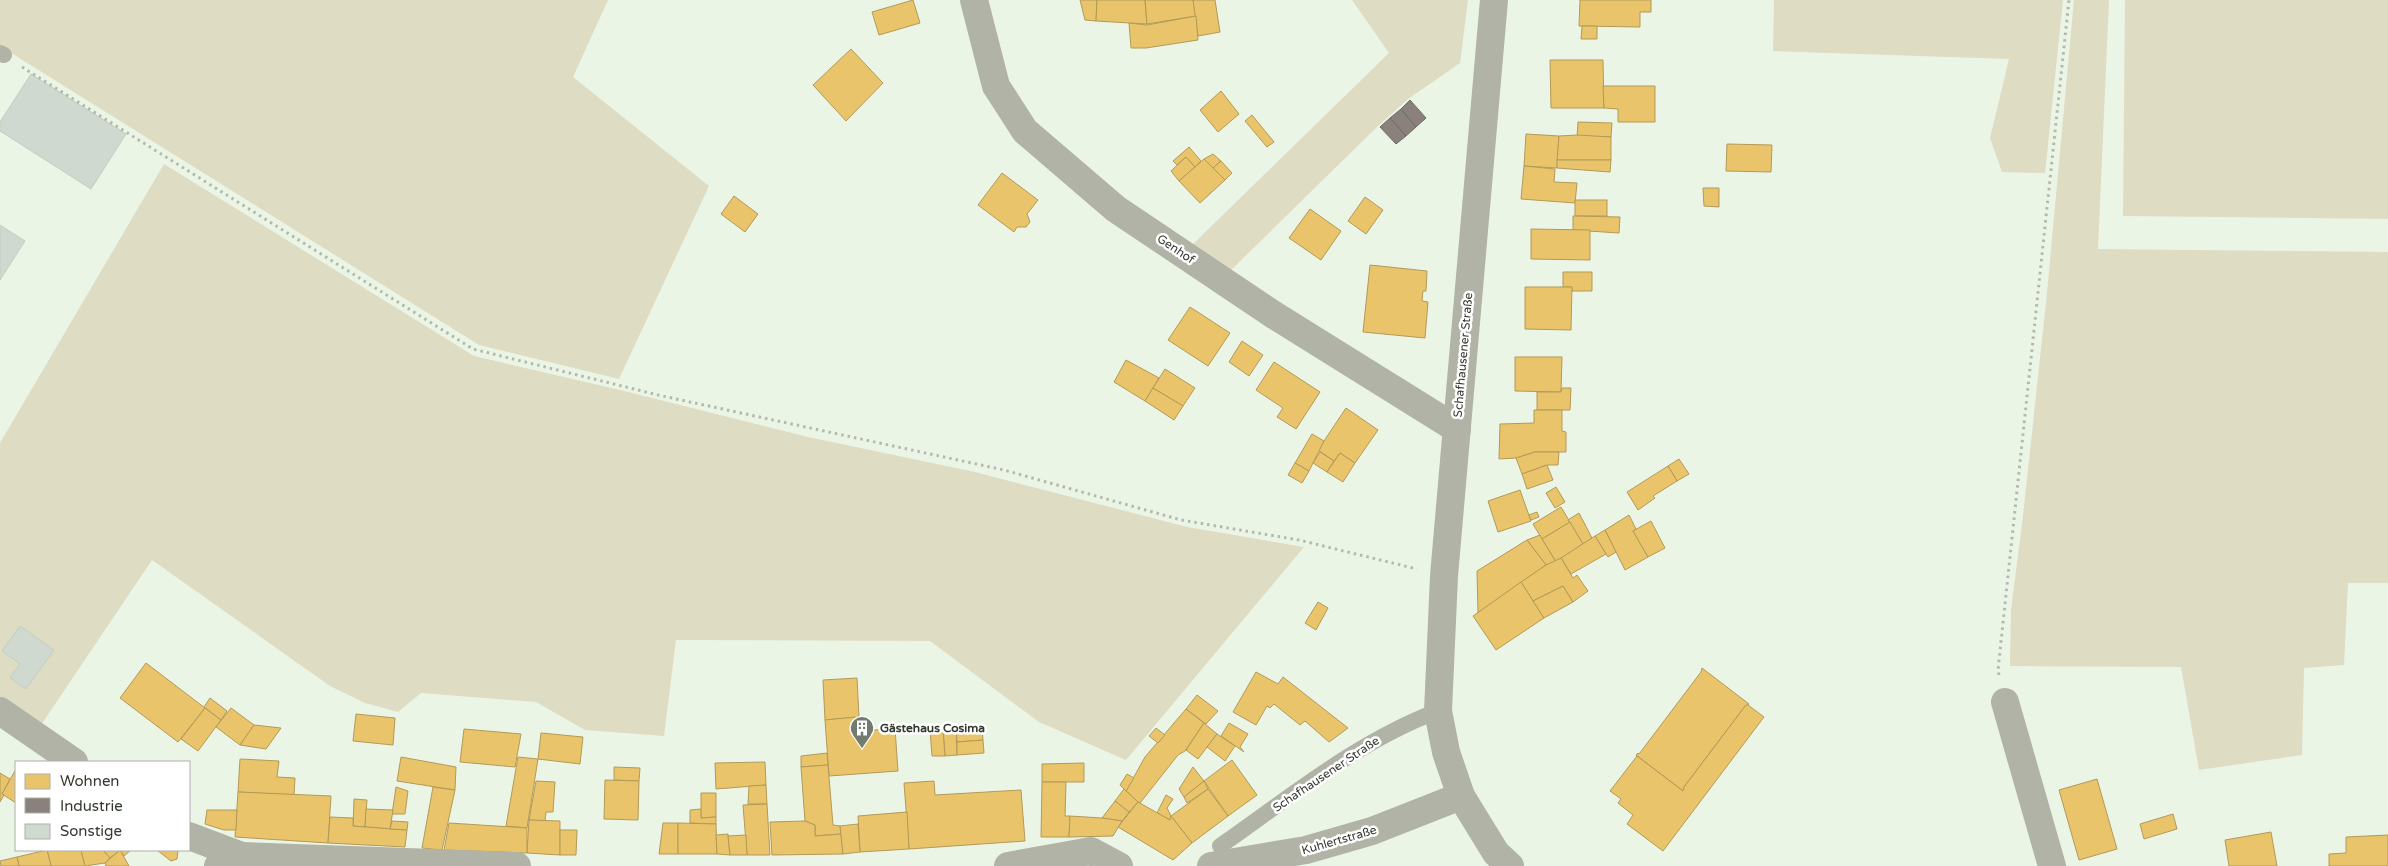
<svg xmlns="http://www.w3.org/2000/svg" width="2388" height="866" font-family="'Varela Round',sans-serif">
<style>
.green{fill:#dedcc2}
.homes{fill:#e9c46a;stroke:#b29a58}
.industry{fill:#8a817c;stroke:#706b65}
.building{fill:#d0d9cf;stroke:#c3cdc2}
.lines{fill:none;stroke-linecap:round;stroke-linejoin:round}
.path{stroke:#b5b9ad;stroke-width:3;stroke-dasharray:2.5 4;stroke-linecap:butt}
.service{stroke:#b0b3a5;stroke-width:16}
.minor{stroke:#b0b3a5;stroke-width:28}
.labels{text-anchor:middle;stroke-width:5;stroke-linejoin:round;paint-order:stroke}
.street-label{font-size:12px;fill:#32392e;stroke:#fff}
.poi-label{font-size:12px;font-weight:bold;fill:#32392e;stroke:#fff;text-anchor:start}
</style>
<rect width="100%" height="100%" fill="#ebf5e6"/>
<!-- green -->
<g class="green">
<polygon points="0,0 608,0 573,77 709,186 619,379 479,345 0,46"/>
<polygon points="1352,0 1468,0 1460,63 1408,99 1379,125 1227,274 1190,247 1389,53"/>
<polygon points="1774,0 2063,0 2045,173 2002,172 1990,138 2009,59 1773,51"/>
<polygon points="2074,0 2109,0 2098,249 2388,252 2388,583 2348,583 2344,665 2304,668 2302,755 2199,770 2181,667 2010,666 2011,610 2023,516 2047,293"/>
<polygon points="2125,0 2388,0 2388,219 2123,216"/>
<polygon points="164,164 474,356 616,389 808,437 975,472 1187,527 1304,547 1126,760 1039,722 930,641 676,640 664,736 585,730 536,702 421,693 398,712 365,703 330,686 152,560 39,728 0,702 0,443"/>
</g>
<!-- homes -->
<g class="homes">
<polygon points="913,0 920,23 879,35 872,12"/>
<polygon points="1080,0 1097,0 1096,21 1085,20"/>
<polygon points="1097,0 1145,0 1147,24 1096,21"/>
<polygon points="1145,0 1193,0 1196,16 1147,24"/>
<polygon points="1193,0 1215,0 1220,32 1198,36"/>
<polygon points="1580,0 1651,0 1651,12 1640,12 1640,27 1579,26"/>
<polygon points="1196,16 1198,40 1146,48 1131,48 1129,23 1147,25"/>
<polygon points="1582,26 1597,26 1597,39 1581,39"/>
<polygon points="851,49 883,83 846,121 813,85"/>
<polygon points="1550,60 1603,60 1604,108 1551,108"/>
<polygon points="1603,86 1655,86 1655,122 1618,122 1618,109 1604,108"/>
<polygon points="1221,91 1239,114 1218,132 1200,110"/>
<polygon points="1252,115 1274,142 1267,147 1245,121"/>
<polygon points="1578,122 1612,123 1611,137 1577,137"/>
<polygon points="1526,134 1559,136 1557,168 1524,166"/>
<polygon points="1577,135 1611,137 1611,160 1557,160 1559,136"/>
<polygon points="1727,144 1772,145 1771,172 1726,171"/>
<polygon points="1189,147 1201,161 1195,167 1186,157 1177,165 1173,161"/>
<polygon points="1213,154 1221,161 1213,168 1204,159"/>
<polygon points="1186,157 1195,167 1179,181 1171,171"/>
<polygon points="1204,159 1225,180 1200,203 1179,181"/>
<polygon points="1557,160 1611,160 1610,172 1557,168"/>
<polygon points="1221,161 1232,173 1225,180 1213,168"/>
<polygon points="1524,166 1555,169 1554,182 1577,183 1575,203 1521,199"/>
<polygon points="1002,173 1038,200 1027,214 1030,222 1026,227 1017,227 1014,232 978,205"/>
<polygon points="1703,188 1719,188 1719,207 1704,206"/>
<polygon points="734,196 758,214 745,232 721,214"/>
<polygon points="1365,197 1383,210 1366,234 1348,221"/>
<rect x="1575" y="200" width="32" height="16"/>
<polygon points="1310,209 1341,231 1321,260 1289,238"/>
<polygon points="1573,216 1620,217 1619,233 1573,230"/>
<polygon points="1531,229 1590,230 1590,260 1531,259"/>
<polygon points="1370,265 1427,271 1426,291 1423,291 1422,301 1428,302 1425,338 1363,332"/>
<polygon points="1563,272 1592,272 1592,291 1572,291 1572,287 1563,287"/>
<polygon points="1525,287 1572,287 1571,330 1525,329"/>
<polygon points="1190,307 1230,333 1208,366 1168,340"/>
<polygon points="1242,341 1263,355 1249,376 1229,362"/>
<polygon points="1515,357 1562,357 1561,392 1515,391"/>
<polygon points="1126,360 1159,378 1145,401 1114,382"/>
<polygon points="1274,362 1320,392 1296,429 1277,417 1283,408 1256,390"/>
<polygon points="1165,369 1195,388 1183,406 1153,388"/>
<polygon points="1153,388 1183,406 1174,420 1145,401"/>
<polygon points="1562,388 1571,388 1570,410 1537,410 1537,392 1561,392"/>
<polygon points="1346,408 1378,430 1355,463 1340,453 1334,461 1318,450"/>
<polygon points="1534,410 1562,410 1562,431 1566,432 1566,452 1535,452 1516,458 1499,459 1500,424 1534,423"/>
<polygon points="1312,434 1324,441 1309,471 1295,463"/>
<polygon points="1320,452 1334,461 1327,472 1313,463"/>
<polygon points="1535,452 1559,452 1558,465 1547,465 1522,474 1516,458"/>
<polygon points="1340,453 1355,463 1343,482 1327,472"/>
<polygon points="1679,459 1689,474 1677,481 1668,466"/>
<polygon points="1295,463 1309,471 1302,483 1288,475"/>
<polygon points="1547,465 1553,480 1527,489 1522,474"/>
<polygon points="1668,466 1677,481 1653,496 1655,498 1638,510 1627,492"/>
<polygon points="1556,487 1565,502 1555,508 1546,493"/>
<polygon points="1520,490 1531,521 1498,532 1488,501"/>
<polygon points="1561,507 1570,522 1542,539 1533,524"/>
<polygon points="1537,512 1539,517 1531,520 1529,515"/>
<polygon points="1579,513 1592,538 1583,544 1568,520"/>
<polygon points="1629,515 1636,529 1633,531 1648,557 1625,570 1605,530"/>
<polygon points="1651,521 1665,548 1648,557 1633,531"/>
<polygon points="1570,522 1583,544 1556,562 1542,539"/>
<polygon points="1605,530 1616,552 1608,557 1595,536"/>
<polygon points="1540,535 1542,539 1556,562 1546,565 1527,540"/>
<polygon points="1595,536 1606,554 1571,574 1561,558"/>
<polygon points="1527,540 1546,565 1478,613 1477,571"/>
<polygon points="1561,558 1573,578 1577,575 1588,591 1573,602 1563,586 1533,601 1521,582 1546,565"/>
<polygon points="1521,582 1544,618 1496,650 1473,616"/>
<polygon points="1563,586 1573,602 1544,618 1533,601"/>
<polygon points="1318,602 1328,608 1316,630 1305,623"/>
<polygon points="146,663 205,708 178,742 120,698"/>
<polygon points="1702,668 1749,704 1747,706 1746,705 1684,787 1683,791 1636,755 1638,753 1639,754 1701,672"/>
<polygon points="1256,672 1278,684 1283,677 1348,728 1329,742 1305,721 1300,725 1274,704 1270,708 1267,706 1256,725 1233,712"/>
<polygon points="857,678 859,717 825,720 823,680"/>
<polygon points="1197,695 1218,711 1206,724 1186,709"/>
<polygon points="210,698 227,711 221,720 204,707"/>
<polygon points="1746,705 1748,705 1764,717 1663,851 1627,824 1633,815 1618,803 1621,799 1610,791 1637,756 1683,791 1684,787"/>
<polygon points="205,708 221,720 198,751 181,739"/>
<polygon points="231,708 254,725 240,745 216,727"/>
<polygon points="1186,709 1204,723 1185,751 1178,755 1140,803 1138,802 1126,791 1145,757"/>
<polygon points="356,714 395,718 393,745 353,741"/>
<polygon points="855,717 855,732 895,728 898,771 829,776 825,720"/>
<polygon points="1204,723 1217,734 1198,759 1186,750"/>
<polygon points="1229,723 1248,734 1240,747 1244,752 1221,736"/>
<polygon points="254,725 281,728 266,749 240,745"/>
<polygon points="982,727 983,740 957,742 956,729"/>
<polygon points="1156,728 1165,735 1158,743 1149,736"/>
<polygon points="464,729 521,734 515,767 460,762"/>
<polygon points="956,729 957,755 945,756 943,730"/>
<polygon points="943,730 945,756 932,756 930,731"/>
<polygon points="541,733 583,737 580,764 538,759"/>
<polygon points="1217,734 1235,746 1225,761 1207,747"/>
<polygon points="983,740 984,753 957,755 957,742"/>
<polygon points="827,753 828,765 801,767 801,756"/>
<polygon points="401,757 456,767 455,790 397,781"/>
<polygon points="518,757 538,759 527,828 506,826"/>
<polygon points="240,759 279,761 277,777 295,778 294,795 238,792"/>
<polygon points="1232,760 1257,795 1228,816 1204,781"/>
<polygon points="765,762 766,785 716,789 715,763"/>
<polygon points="1084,763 1084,782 1042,782 1042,764"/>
<polygon points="828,765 833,825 840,826 841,834 815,836 815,825 805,821 801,767"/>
<polygon points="614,767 640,768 639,781 614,780"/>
<polygon points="1193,767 1204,781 1184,797 1179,789"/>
<polygon points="16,769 16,803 2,794"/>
<polygon points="0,773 10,779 2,794 4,795 0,802"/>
<polygon points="1127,774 1134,778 1126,791 1120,785"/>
<polygon points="2097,779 2117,849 2079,860 2059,790"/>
<polygon points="605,780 639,781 638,820 604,819"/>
<polygon points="536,781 555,782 553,812 546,812 545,821 529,820"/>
<polygon points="934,781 935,795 1021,790 1025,841 909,849 904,783"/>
<polygon points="1204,781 1208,789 1187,803 1184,797"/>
<polygon points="1042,782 1066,782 1065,816 1070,816 1069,837 1041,837"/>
<polygon points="766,785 767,804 748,804 749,786"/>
<polygon points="396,787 408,791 405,814 392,814"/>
<polygon points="433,787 455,790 442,850 422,848"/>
<polygon points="1124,789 1138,802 1129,812 1115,801"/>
<polygon points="1208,789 1228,816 1192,843 1171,816"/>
<polygon points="238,792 331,796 328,843 235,837"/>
<polygon points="701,793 716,793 716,817 701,818"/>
<polygon points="1166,795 1173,799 1167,808 1171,816 1170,820 1157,813"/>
<polygon points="354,799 367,800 365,827 353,826"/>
<polygon points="1115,801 1129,812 1122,821 1102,818"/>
<polygon points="1138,802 1170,820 1171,816 1192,843 1173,860 1118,827"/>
<polygon points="767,804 770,855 747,855 743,805"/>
<polygon points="366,809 393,810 390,829 365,827"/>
<polygon points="701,809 701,818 716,817 716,824 690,823 690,810"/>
<polygon points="207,810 237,810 236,830 224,830 205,824"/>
<polygon points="907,812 909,849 860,852 858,816"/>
<polygon points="2173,814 2177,829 2144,839 2140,824"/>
<polygon points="1070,816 1102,818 1122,821 1113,836 1069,837"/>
<polygon points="330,817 353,818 353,826 407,830 405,847 328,843"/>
<polygon points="529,820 560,821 560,855 527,853"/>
<polygon points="392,821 408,822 407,830 390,829"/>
<polygon points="805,821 815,825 815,836 841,834 843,854 772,855 770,822"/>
<polygon points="449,823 527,828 527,853 444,850"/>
<polygon points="663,823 678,823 678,854 659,854"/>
<polygon points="678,823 716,824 717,854 678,854"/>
<polygon points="858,824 860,852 843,854 840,826"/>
<polygon points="560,830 577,830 576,855 560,855"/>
<polygon points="2271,832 2277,866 2229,866 2225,840"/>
<polygon points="728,834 730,855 717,854 716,835"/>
<polygon points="746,835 747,855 730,855 728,836"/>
<polygon points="2388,835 2388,866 2329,866 2329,854 2346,853 2346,837"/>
<polygon points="47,850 81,850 85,866 51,866"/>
<polygon points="47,850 51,866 19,866 17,857"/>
<polygon points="81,850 103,850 110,858 105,863 85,866"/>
<polygon points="103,850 120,850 110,858"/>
<polygon points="120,850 131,850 124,856"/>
<polygon points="120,850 129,866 106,866 105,863"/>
<polygon points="157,850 178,850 177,859 171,861"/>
<polygon points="17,857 19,866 1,866 0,861"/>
</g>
<!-- industry -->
<g class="industry">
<polygon points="1410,100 1426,118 1416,127 1401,109"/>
<polygon points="1401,109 1416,127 1406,136 1390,118"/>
<polygon points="1390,118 1406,136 1396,144 1380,127"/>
</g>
<!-- building -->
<g class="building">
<polygon points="31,74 126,134 91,189 0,131 0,122"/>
<polygon points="0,225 25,241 0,280"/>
<polygon points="20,626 54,650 26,689 10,678 20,664 2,651"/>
</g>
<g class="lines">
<!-- path -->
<g class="path">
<polyline points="22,67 473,349 658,395 1004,470 1181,520 1299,540 1417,569"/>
<polyline points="1999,675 1998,670 2069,0"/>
</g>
<!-- service -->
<g class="service">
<polyline points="0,53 4,55"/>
<path d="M1220,846C1289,798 1358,741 1438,711"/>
</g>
<!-- minor -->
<g class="minor">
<polyline points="974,0 996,86 1025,131 1116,209 1274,315 1457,429"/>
<polyline points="1494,0 1444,576 1438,711 1446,752 1461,796 1496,853 1510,866"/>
<polyline points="2005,702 2052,866"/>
<polyline points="0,711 74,762"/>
<polyline points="189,836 242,856"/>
<polyline points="218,866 242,856 517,866"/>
<polyline points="1008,866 1091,851 1119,866"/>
<polyline points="1211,866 1306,850 1372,831 1461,796"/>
</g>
</g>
<!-- icons -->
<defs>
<g id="building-pin" transform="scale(1.25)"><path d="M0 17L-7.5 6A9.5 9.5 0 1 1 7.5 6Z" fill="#737b6e" stroke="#fff"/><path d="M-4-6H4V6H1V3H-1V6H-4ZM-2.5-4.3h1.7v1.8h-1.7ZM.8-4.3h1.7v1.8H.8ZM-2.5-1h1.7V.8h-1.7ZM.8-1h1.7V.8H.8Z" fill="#fff"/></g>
</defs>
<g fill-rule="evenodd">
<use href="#building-pin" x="862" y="728"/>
</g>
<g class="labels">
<!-- street labels -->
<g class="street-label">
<text transform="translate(1176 249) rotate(34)" y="4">Genhof</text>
<text transform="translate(1463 355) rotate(-85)" y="4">Schafhausener Straße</text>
<text transform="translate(1326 774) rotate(-34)" y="4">Schafhausener Straße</text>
<text transform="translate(1339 840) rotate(-16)" y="4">Kuhlertstraße</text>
</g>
<!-- poi labels -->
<g class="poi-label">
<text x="880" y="732">Gästehaus Cosima</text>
</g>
</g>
<!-- legend -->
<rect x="15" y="761" width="175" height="90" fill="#ffffff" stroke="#adb0ab"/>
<rect x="25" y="774" width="25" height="15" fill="#e9c46a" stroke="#adb0ab"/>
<text x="60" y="786" font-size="15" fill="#32392e">Wohnen</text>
<rect x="25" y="798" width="25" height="15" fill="#8a817c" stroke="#adb0ab"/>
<text x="60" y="811" font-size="15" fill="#32392e">Industrie</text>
<rect x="25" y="824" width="25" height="15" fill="#d0d9cf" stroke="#adb0ab"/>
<text x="60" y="836" font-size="15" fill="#32392e">Sonstige</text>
</svg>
